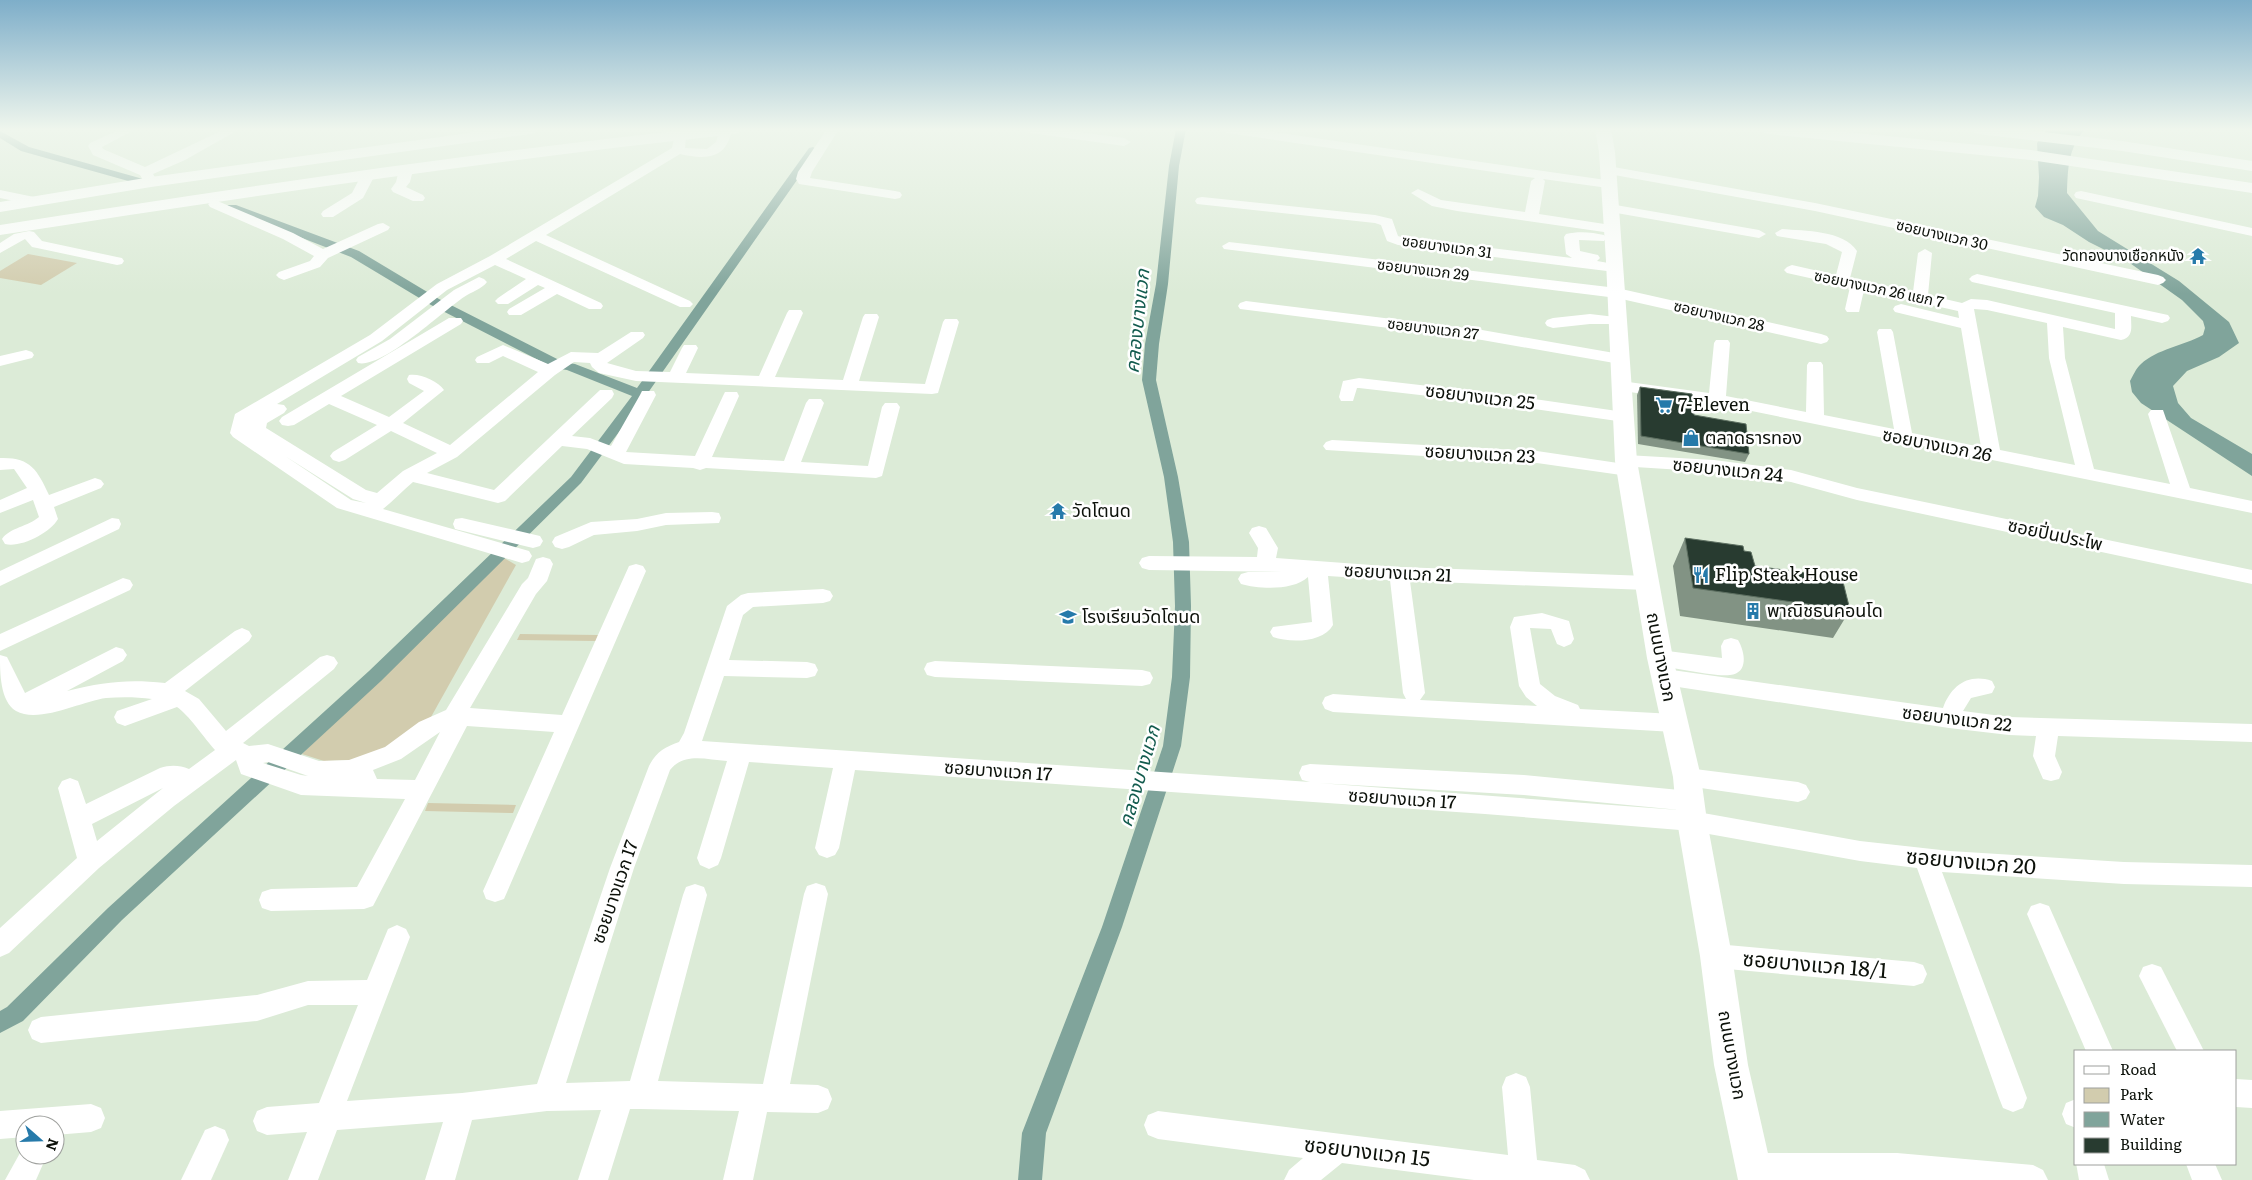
<svg xmlns="http://www.w3.org/2000/svg" width="2252" height="1180" font-family="Literata,'Noto Sans Thai',serif">
<style>
.green{fill:#d2ccae}
.water{fill:#80a49b}
.lines{fill:none;stroke-linecap:round;stroke-linejoin:round}
.canal{fill:#80a49b;fill-rule:evenodd}
.minor{fill:#fff;fill-rule:evenodd}
.major{fill:#fff;fill-rule:evenodd}
.wall{fill:#829384}
.building{fill:#283b30;stroke:#5e7062}
.labels{text-anchor:middle;stroke-width:5;stroke-linejoin:round;paint-order:stroke}
.far-street-label{font-size:15px;fill:#0c110a;stroke:#fff}
.far-poi-label{font-size:15px;fill:#0c110a;stroke:#fff;text-anchor:end}
.street-label{font-size:18px;fill:#0c110a;stroke:#fff}
.poi-label{font-size:18px;fill:#0c110a;stroke:#fff;text-anchor:start}
.water-label{font-size:19px;font-style:italic;fill:#125b4e;stroke:#fff}
.near-street-label{font-size:21px;fill:#0c110a;stroke:#fff}
</style>
<rect width="100%" height="100%" fill="#dcebd7"/>
<!-- green -->
<g class="green">
<polygon points="28,254 77,263 41,285 0,278 0,271"/>
<polygon points="504,558 516,565 431,717 397,744 356,760 324,761 302,754"/>
<polygon points="520,634 598,635 596,641 517,640"/>
<polygon points="428,803 516,805 513,813 425,811"/>
</g>
<!-- water -->
<path class="water" d="M2047,129H2085C2068,149 2068,167 2067,193L2098,231L2179,281L2229,322L2239,343L2219,357L2187,371L2173,386L2178,403L2191,418L2252,454V476L2141,403L2132,392L2130,381C2133,376 2136,368 2141,364C2157,349 2183,346 2203,335L2205,328L2203,321L2182,300L2127,261L2089,242L2063,225L2044,217L2035,207L2038,196L2039,177L2037,143Z"/>
<g class="lines">
<!-- canal -->
<g class="canal">
<polygon points="1176,129 1186,129 1179,166 1168,284 1159,344 1156,380 1178,477 1189,542 1191,606 1190,677 1181,746 1122,927 1046,1133 1042,1180 1018,1180 1022,1133 1102,927 1163,746 1172,677 1175,606 1173,542 1164,477 1142,380 1145,344 1156,284 1169,166"/>
<polygon points="0,131 29,147 143,179 145,181 139,184 21,151 0,138"/>
<polygon points="813,147 818,150 645,397 581,483 381,681 122,920 23,1021 0,1033 0,1011 7,1007 108,908 369,671 571,477 632,396 567,370 554,368 431,305 351,257 228,209 226,207 228,205 236,205 359,251 439,299 563,362 575,364 637,388 809,148"/>
</g>
<!-- minor -->
<g class="minor">
<polygon points="121,129 136,129 102,147 103,149 145,167 225,129 240,129 185,160 153,174 158,182 151,186 146,185 140,175 93,155 88,146 90,143"/>
<polygon points="476,129 491,129 476,139 466,139 465,136"/>
<path d="M720,129H732C727,159 706,160 680,154L546,235L690,301L693,304L690,307H680L536,241L506,259L601,303L603,306L601,309H589L557,294L521,315H509L507,312L509,309L545,288L538,285L508,304H498L495,301L498,298L526,279L495,265L447,290L382,341L277,404L284,405L287,409L284,413L267,423L266,428L366,490L377,493L403,471L437,453L391,431L345,460L339,462L333,460L330,456L333,452L377,425L329,404L294,425L288,426L282,425L279,421L282,417L449,318H461L463,321L461,324L341,396L389,417L424,391L409,383L407,379L409,375C420,373 438,381 444,390L403,423L450,445L538,372L503,356L489,363H477L475,360L477,357L503,345L548,364L571,352L598,353L631,332H643L645,335L643,338L607,363L636,371L670,372L682,348L684,345H696L698,348L686,373L759,376L787,313L789,310H801L803,313L775,377L843,380L863,317L865,314H877L879,317L859,381L925,384L943,322L945,319H957L959,322L938,393L932,394L636,381L599,373L592,367L590,363L574,362L555,375L457,457L427,473L494,490L600,390H612L614,394L612,398L572,436L590,438L611,446L640,395L642,391H654L656,395L626,452L695,456L723,396L725,392H737L739,396L712,457L784,461L806,403L809,399H821L824,403L801,462L868,466L882,407L885,403H897L900,407L882,476L876,478L706,468L700,470L693,468L624,464L587,449L562,446L505,501L498,503L413,482C402,491 393,501 383,509L529,551L532,556L529,561L522,563L337,508L233,437L230,433L235,414L370,335L437,284L490,256L672,148L675,134H685L686,137L685,148L707,149L716,142ZM285,456L353,499L366,503L351,500Z"/>
<polygon points="827,129 839,129 812,172 810,178 895,191 900,192 902,195 900,198 895,199 799,184 796,179 798,172"/>
<polygon points="1025,129 1056,129 1124,138 1131,142 1124,146 1031,133 1026,132"/>
<polygon points="1222,129 1252,129 1613,181 1615,184 1613,187 1608,188 1543,179 1545,181 1539,214 1611,225 1618,229 1611,233 1457,211 1432,206 1411,193 1418,189 1441,200 1525,212 1531,181 1535,178 1228,133 1223,132"/>
<polygon points="406,166 413,170 410,182 406,187 423,195 425,198 423,201 413,201 393,192 391,189 396,182 399,170"/>
<polygon points="1608,166 1815,203 2158,275 2163,277 2166,280 2163,283 2158,285 1815,211 1603,173 1601,170 1603,167"/>
<polygon points="368,171 375,175 363,198 333,217 323,217 321,214 323,211 352,193 363,172"/>
<polygon points="0,190 39,198 41,201 34,205 0,198"/>
<polygon points="2081,191 2252,228 2252,236 2076,198 2074,195 2076,192"/>
<path d="M1202,197L1375,215L1392,219L1398,236L1401,237L1572,258L1566,254L1564,237L1566,234C1578,231 1592,232 1604,235L1606,238L1604,241L1579,240L1580,251L1598,255L1600,258L1597,261L1620,265L1622,268L1620,271L1615,272L1398,245L1387,241L1381,225L1375,223L1197,204L1195,201L1197,198Z"/>
<polygon points="215,200 293,233 323,249 378,224 383,223 390,227 388,230 328,258 320,267 284,280 279,278 276,275 279,272 310,261 314,256 283,239 210,207 208,204"/>
<polygon points="1610,204 1759,230 1766,234 1759,238 1605,211 1603,208 1605,205"/>
<path d="M1782,229C1805,231 1843,230 1857,251L1850,278L1913,292L1918,253L1925,249L1932,253L1928,295L1962,303L1971,299L1987,300L2115,329V313L1972,282L1969,279L1972,276L1977,274L2168,315L2170,318L2168,321L2162,323L2131,316C2131,327 2134,337 2121,340L2063,327L2065,358L2094,469L2170,484L2148,414L2151,410H2163L2190,488L2252,501V513L1717,404L1615,390L1613,386L1615,382L1621,381L1709,393L1714,343L1716,340H1728L1730,343L1726,396L1806,412L1807,365L1809,362H1821L1823,365L1824,415L1894,429L1877,332L1879,329H1891L1893,332L1912,433L1981,447L1961,328L1895,312L1893,309L1895,306L1901,304L1959,318L1958,311L1864,290L1859,312H1847L1845,309L1850,287L1787,273L1784,270L1787,267L1792,265L1836,275L1842,252L1826,244L1777,236L1775,233ZM1974,309L1987,310L2047,323L2049,358L2075,465L2000,450Z"/>
<polygon points="29,231 34,232 42,241 117,257 122,258 124,261 122,264 117,265 37,248 32,247 25,239 0,253 0,243 14,234"/>
<polygon points="1229,242 1617,288 1821,334 1827,336 1829,339 1827,342 1821,344 1617,298 1224,249 1222,246"/>
<path d="M479,277L484,279L487,282C482,289 471,292 464,297C443,311 382,369 358,363L356,360L358,357L390,339L454,290Z"/>
<polygon points="1246,301 1482,330 1620,354 1626,356 1628,359 1626,362 1620,364 1482,340 1240,309 1238,306 1240,303"/>
<polygon points="1590,314 1624,318 1626,321 1624,324 1590,324 1553,328 1547,326 1545,323 1547,320 1553,318"/>
<polygon points="26,350 32,352 34,355 32,358 0,366 0,356"/>
<polygon points="1359,378 1507,395 1624,412 1630,413 1633,417 1630,421 1624,422 1507,405 1359,388 1357,388 1353,401 1341,401 1339,397 1343,381"/>
<polygon points="1332,440 1537,451 1618,463 1620,457 1626,455 1714,460 1791,470 1857,488 2252,570 2252,584 1857,500 1791,482 1714,472 1635,467 1637,470 1634,474 1628,476 1537,463 1326,450 1323,446 1326,442"/>
<path d="M0,458C30,457 37,469 49,495L95,478L101,480L104,484L101,488L54,507L58,519C50,533 21,548 5,544L2,539C9,528 29,526 39,517L33,500L0,513V500L27,488L14,469L0,470Z"/>
<polygon points="712,512 719,513 721,518 719,523 666,525 637,531 594,535 569,547 562,549 555,547 552,542 555,537 591,522 637,519 666,513"/>
<polygon points="112,518 119,519 121,524 119,529 0,586 0,571"/>
<polygon points="462,518 540,536 543,541 540,546 533,548 455,529 453,524 455,519"/>
<path d="M1259,526L1266,528L1278,548L1276,558L1399,567L1647,576L1654,578L1657,583L1654,588L1647,590L1410,581L1425,693L1420,700L1537,706L1526,697L1519,686L1510,627L1514,617L1542,613L1569,621L1574,639L1571,644L1564,647L1557,644L1551,629L1530,628L1540,684L1555,696L1578,705L1580,709L1674,714L1682,717L1685,723L1682,729L1674,732L1333,712L1325,709L1322,703L1325,697L1333,694L1406,699L1403,693L1390,580L1328,576L1333,625C1323,643 1290,643 1273,637L1270,632L1273,627L1312,622L1308,577C1293,591 1259,589 1241,584L1238,579L1241,574L1248,572H1283L1149,570L1142,568L1139,563L1142,558L1149,556L1257,557L1258,548L1249,533L1252,528Z"/>
<path d="M543,557L550,559L553,564L547,581L536,594L470,708L562,715L629,566L636,564L643,566L646,571L504,899L495,902L486,899L483,891L554,732L467,726L373,906L364,909L271,911L262,908L259,900L262,892L271,889L357,887L405,799L301,795L241,774L236,760L174,806L99,868L9,953L0,957V928L77,858L58,788L62,781L70,778L78,781L86,804L160,768C170,765 179,765 189,769L215,750C205,739 188,714 177,707L125,726L117,723L114,717L117,711L152,699C137,697 121,697 106,698C82,701 39,724 16,711C0,701 0,673 0,655L7,657L25,693L116,647L123,649L127,655L123,661L67,691C104,682 127,679 165,683L235,631L242,628L249,631L252,636L249,641L185,691L199,699L226,731L320,657L327,655L334,657L338,663L334,669L243,743L249,746L268,744L319,761L349,760L385,747L419,722L446,710L522,584L528,578L536,559ZM440,732L415,780L377,779L373,770L401,759ZM268,762L308,776L301,775L263,763ZM163,788L158,792L97,841L92,824Z"/>
<polygon points="123,578 130,580 133,585 130,590 0,651 0,634"/>
<path d="M823,589L830,591L833,596L830,601L823,603L753,607L743,615L729,660L807,662L815,664L818,670L815,676L807,678L724,676L702,741L1310,782L1302,780L1299,773L1302,766L1310,764L1524,775L1690,791L1698,794L1702,801L1698,808L1690,811L1524,795L1318,783L1692,811L1860,841L1950,851L2124,862L2252,865V887L2124,884L1942,872L2027,1098L2023,1108L2013,1112L2003,1108L1999,1098L1917,868L1860,861L1692,831L1485,814L855,770L839,848L835,855L827,858L819,855L815,848L833,768L749,762L721,858L718,865L709,869L700,865L697,858L727,761C707,760 684,752 670,770L634,868L566,1083L630,1081L683,895L686,887L695,884L704,887L707,895L658,1081L763,1084L804,894L807,886L816,883L825,886L828,894L790,1084L818,1085L828,1089L832,1099L828,1109L818,1113L767,1112L753,1180H723L739,1111L640,1109H630L608,1180H578L601,1110L547,1111L472,1120L455,1180H425L443,1122L337,1130L318,1180H288L307,1132L267,1135L257,1131L253,1121L257,1111L267,1107L319,1103L358,1005H308L257,1021L41,1043L32,1039L28,1030L32,1021L41,1017L257,995L308,981L367,980L388,929L397,925L406,929L410,937L347,1101L462,1093L537,1084L610,868L649,766C656,752 665,747 679,742L684,733L727,606L741,595L748,593Z"/>
<path d="M1731,638L1738,640C1745,652 1749,673 1730,675C1715,677 1677,668 1660,666L1653,664L1649,658L1653,652L1660,650L1722,658L1721,646L1724,640Z"/>
<polygon points="935,661 1142,670 1150,672 1153,678 1150,684 1142,686 935,677 927,675 924,669 927,663"/>
<path d="M1665,669L1943,708C1951,686 1968,673 1992,681L1995,687L1992,693L1971,698L1963,711L2009,717L2252,724V742L2058,736L2055,756L2062,772L2059,779L2051,781L2043,779L2033,756L2036,736L2009,735L1949,728L1665,685L1657,683L1654,677L1657,671Z"/>
<polygon points="1687,768 1798,782 1806,785 1810,792 1806,799 1798,802 1687,786 1679,784 1676,777 1679,770"/>
<polygon points="2040,903 2049,906 2113,1051 2086,1051 2027,914 2031,906"/>
<polygon points="1716,944 1914,962 1923,965 1927,974 1923,983 1914,986 1716,968 1707,964 1703,956 1707,948"/>
<polygon points="2152,964 2161,967 2204,1051 2177,1051 2139,976 2143,967"/>
<polygon points="1516,1073 1526,1077 1530,1087 1537,1160 1575,1165 1585,1170 1590,1180 1474,1180 1342,1163 1321,1180 1284,1180 1289,1170 1303,1158 1158,1139 1148,1135 1144,1125 1148,1115 1158,1111 1508,1155 1502,1087 1506,1077"/>
<polygon points="2236,1079 2252,1080 2252,1108 2236,1107"/>
<polygon points="2076,1099 2076,1128 2066,1124 2062,1114 2066,1103"/>
<polygon points="91,1104 101,1108 105,1118 101,1128 91,1132 55,1135 55,1125 25,1125 25,1137 0,1139 0,1111"/>
<polygon points="215,1126 225,1130 229,1140 211,1180 181,1180 205,1130"/>
<polygon points="25,1144 25,1155 47,1155 36,1180 5,1180"/>
<polygon points="1753,1153 1897,1153 2033,1165 2043,1170 2048,1180 1749,1180 1743,1177 1739,1167 1743,1157"/>
<polygon points="2076,1163 2104,1164 2109,1180 2079,1180"/>
<polygon points="2186,1164 2215,1164 2222,1180 2192,1180"/>
</g>
<!-- major -->
<g class="major">
<polygon points="498,129 538,129 536,132 530,134 151,187 0,212 0,202 151,177"/>
<path d="M695,129H743L741,132L735,134C489,161 244,197 0,235V225C231,189 462,154 695,129Z"/>
<polygon points="1595,129 1611,129 1615,152 1637,461 1673,658 1701,777 1707,821 1732,956 1748,1065 1774,1180 1738,1180 1714,1065 1700,956 1677,821 1673,777 1647,658 1615,461 1606,261 1599,152"/>
<polygon points="1761,129 1814,129 2031,150 2252,183 2252,193 2031,160 1769,134 1763,132"/>
<polygon points="1970,129 2016,129 2122,141 2252,161 2252,171 2122,151 1978,134 1972,132"/>
</g>
</g>
<!-- wall -->
<g class="wall">
<polygon points="1640,387 1694,415 1749,454 1745,462 1638,444 1637,395"/>
<polygon points="1685,538 1744,551 1755,566 1850,610 1833,638 1680,616 1673,566"/>
</g>
<!-- building -->
<g class="building">
<polygon points="1640,387 1692,394 1694,415 1746,424 1749,454 1641,436"/>
<polygon points="1685,538 1743,546 1744,551 1751,552 1755,566 1842,578 1850,610 1693,588"/>
</g>
<!-- sky -->
<linearGradient id="sky" x2="0" y2="1"><stop stop-color="#7eaec9"/><stop offset="0.44" stop-color="#eff6ed"/><stop offset="1" stop-color="#eff6ed" stop-opacity="0"/></linearGradient>
<rect width="2252" height="294" fill="url(#sky)"/>
<!-- icons -->
<defs>
<g id="temple-bare" transform="scale(1.35)"><path d="M0-6L5-2H3V0L6.5 2.5H4V6H1.5V3h-3V6H-4V2.5H-6.5L-3 0V-2H-5Z" fill="#267aaa" stroke="#fff" stroke-width="2.5" paint-order="stroke"/></g>
<g id="supermarket-bare" transform="scale(1.35)"><path d="M-6-5.5h2.5l.6 2H6L4.5 2H-2.5L-4.4-4H-6ZM-1.5 3.2a1.3 1.3 0 1 0 .1 0ZM3 3.2a1.3 1.3 0 1 0 .1 0Z" fill="#267aaa" stroke="#fff" stroke-width="2.5" paint-order="stroke"/></g>
<g id="shop-bare" transform="scale(1.35)"><path d="M-5-2.5h2.3a2.7 3.5 0 0 1 5.4 0H5L5.5 6h-11ZM-1.5-2.5h3a1.5 2.3 0 0 0-3 0Z" fill="#267aaa" stroke="#fff" stroke-width="2.5" paint-order="stroke"/></g>
<g id="restaurant-bare" transform="scale(1.35)"><path d="M-5-6h1v4h1v-4h1v4h1v-4h1v5L-1.5 .5V6h-2V.5L-5-1ZM5-6V6H3V1.5H1.5Q1.5-4 5-6Z" fill="#267aaa" stroke="#fff" stroke-width="2.5" paint-order="stroke"/></g>
<g id="building-bare" transform="scale(1.35)"><path d="M-4-6H4V6H1V3H-1V6H-4ZM-2.5-4.3h1.7v1.8h-1.7ZM.8-4.3h1.7v1.8H.8ZM-2.5-1h1.7V.8h-1.7ZM.8-1h1.7V.8H.8Z" fill="#267aaa" stroke="#fff" stroke-width="2.5" paint-order="stroke"/></g>
<g id="school-bare" transform="scale(1.35)"><path d="M0-5L7-2L0 1L-7-2ZM-4 1L0 2.5L4 1V4Q0 6-4 4Z" fill="#267aaa" stroke="#fff" stroke-width="2.5" paint-order="stroke"/></g>
</defs>
<g fill-rule="evenodd">
<use href="#temple-bare" x="2198" y="256"/>
<use href="#supermarket-bare" x="1664" y="405"/>
<use href="#shop-bare" x="1691" y="438"/>
<use href="#temple-bare" x="1058" y="511"/>
<use href="#restaurant-bare" x="1701" y="575"/>
<use href="#building-bare" x="1753" y="611"/>
<use href="#school-bare" x="1068" y="617"/>
</g>
<g class="labels">
<!-- far-street labels -->
<g class="far-street-label">
<text transform="translate(1942 235) rotate(13)" y="5">ซอยบางแวก 30</text>
<text transform="translate(1447 247) rotate(8)" y="5">ซอยบางแวก 31</text>
<text transform="translate(1423 270) rotate(7)" y="5">ซอยบางแวก 29</text>
<text transform="translate(1879 289) rotate(12)" y="5">ซอยบางแวก 26 แยก 7</text>
<text transform="translate(1719 316) rotate(13)" y="5">ซอยบางแวก 28</text>
<text transform="translate(1433 329) rotate(7)" y="5">ซอยบางแวก 27</text>
</g>
<!-- far-poi labels -->
<g class="far-poi-label">
<text x="2184" y="261">วัดทองบางเชือกหนัง</text>
</g>
<!-- street labels -->
<g class="street-label">
<text transform="translate(1480 397) rotate(7)" y="6">ซอยบางแวก 25</text>
<text transform="translate(1937 445) rotate(11)" y="6">ซอยบางแวก 26</text>
<text transform="translate(1480 454) rotate(3)" y="6">ซอยบางแวก 23</text>
<text transform="translate(1728 470) rotate(6)" y="6">ซอยบางแวก 24</text>
<text transform="translate(2055 535) rotate(12)" y="6">ซอยปิ่นประไพ</text>
<text transform="translate(1398 573) rotate(3)" y="6">ซอยบางแวก 21</text>
<text transform="translate(1661 657) rotate(79)" y="6">ถนนบางแวก</text>
<text transform="translate(1957 719) rotate(7)" y="6">ซอยบางแวก 22</text>
<text transform="translate(998 771) rotate(4)" y="6">ซอยบางแวก 17</text>
<text transform="translate(1402 799) rotate(4)" y="6">ซอยบางแวก 17</text>
<text transform="translate(615 892) rotate(-71)" y="6">ซอยบางแวก 17</text>
<text transform="translate(1732 1055) rotate(80)" y="6">ถนนบางแวก</text>
</g>
<!-- poi labels -->
<g class="poi-label">
<text x="1678" y="411">7-Eleven</text>
<text x="1705" y="444">ตลาดธารทอง</text>
<text x="1072" y="517">วัดโตนด</text>
<text x="1715" y="581">Flip Steak House</text>
<text x="1767" y="617">พาณิชธนคอนโด</text>
<text x="1082" y="623">โรงเรียนวัดโตนด</text>
</g>
<!-- water labels -->
<g class="water-label">
<text transform="translate(1137 321) rotate(-84)" y="7">คลองบางแวก</text>
<text transform="translate(1139 776) rotate(-74)" y="7">คลองบางแวก</text>
</g>
<!-- near-street labels -->
<g class="near-street-label">
<text transform="translate(1971 862) rotate(5)" y="7">ซอยบางแวก 20</text>
<text transform="translate(1815 965) rotate(5)" y="7">ซอยบางแวก 18/1</text>
<text transform="translate(1367 1152) rotate(7)" y="7">ซอยบางแวก 15</text>
</g>
</g>
<!-- legend -->
<rect x="2074" y="1050" width="162" height="115" fill="#ffffff" stroke="#9ea09d"/>
<rect x="2084" y="1066" width="25" height="8" fill="#ffffff" stroke="#9ea09d"/>
<text x="2120" y="1075" font-size="15" fill="#0c110a">Road</text>
<rect x="2084" y="1088" width="25" height="15" fill="#d2ccae" stroke="#9ea09d"/>
<text x="2120" y="1100" font-size="15" fill="#0c110a">Park</text>
<rect x="2084" y="1112" width="25" height="15" fill="#80a49b" stroke="#9ea09d"/>
<text x="2120" y="1125" font-size="15" fill="#0c110a">Water</text>
<rect x="2084" y="1138" width="25" height="15" fill="#283b30" stroke="#9ea09d"/>
<text x="2120" y="1150" font-size="15" fill="#0c110a">Building</text>
<!-- north arrow -->
<g transform="translate(40 1140) rotate(110)"><circle r="24" fill="#ffffff" stroke="#9ea09d"/>
<path d="M0-4L9 19L0 12L-9 19Z" fill="#267aaa"/>
<text y="-8" font-size="14" font-weight="bold" text-anchor="middle" fill="#0c110a">N</text>
</g>
</svg>
